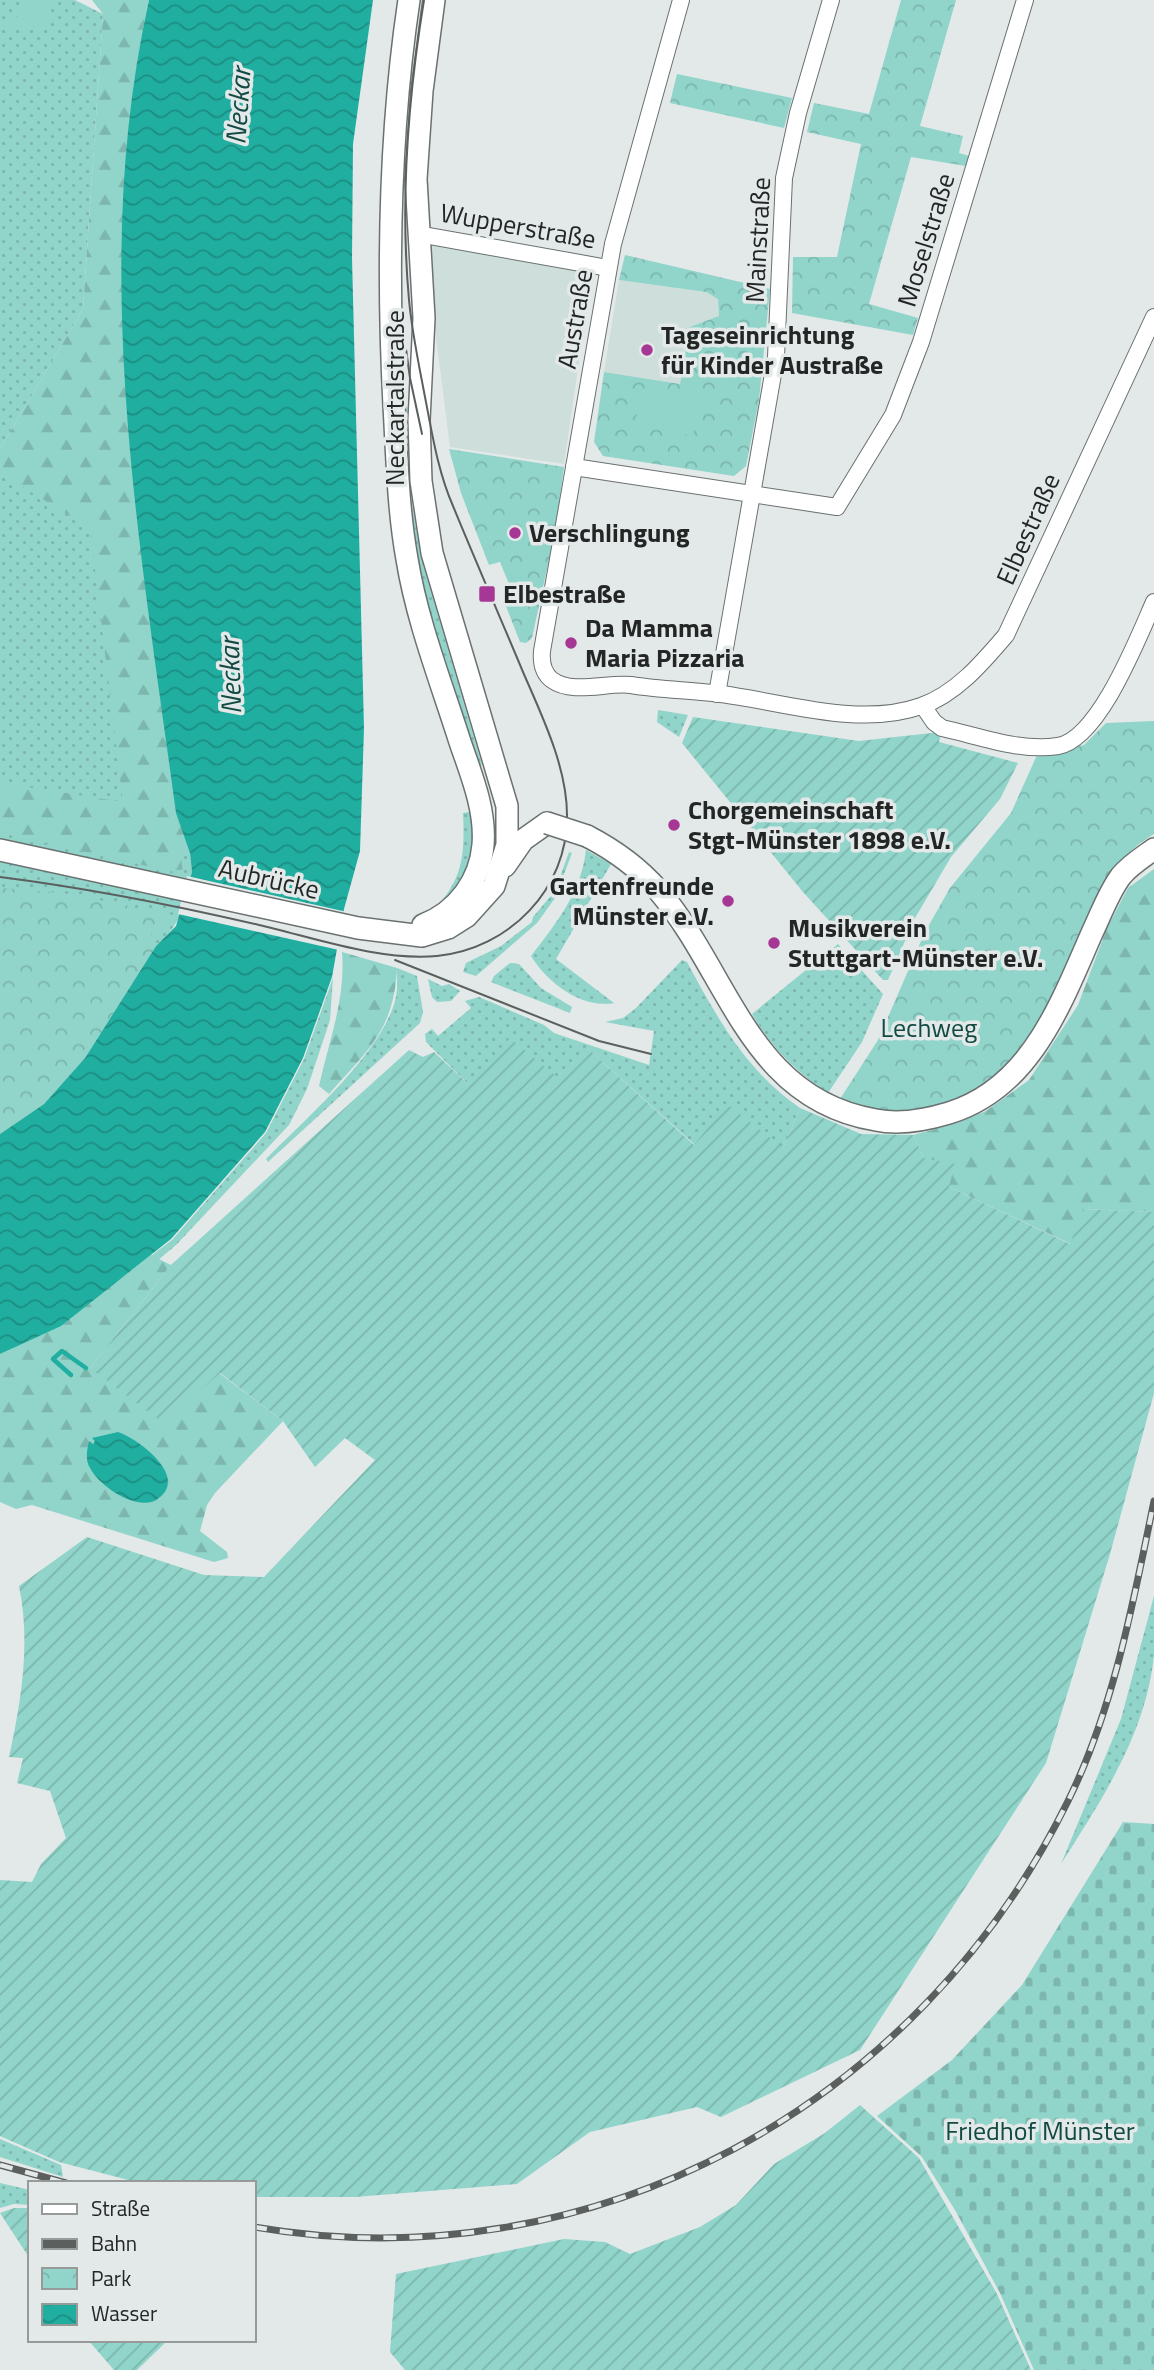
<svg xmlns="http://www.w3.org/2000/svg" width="1154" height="2370" font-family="'Titillium Web',sans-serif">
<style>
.built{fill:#cededb}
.grass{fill:url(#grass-dots)}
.forest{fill:url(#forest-firs);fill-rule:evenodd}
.cemetery{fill:url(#cemetery-stones)}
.park{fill:url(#park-crowns)}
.garden{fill:url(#garden-furrows)}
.pitch{fill:#90d4ca}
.water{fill:url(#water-waves)}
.pier{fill:#e2e9e8}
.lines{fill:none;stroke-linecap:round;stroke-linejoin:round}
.stream{stroke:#20aea0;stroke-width:4.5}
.minor-casing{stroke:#6a7170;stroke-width:18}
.major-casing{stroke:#6a7170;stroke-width:24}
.minor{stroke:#fff;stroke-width:16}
.major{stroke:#fff;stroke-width:21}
.tram{stroke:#5b5f5e;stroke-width:2}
.rail-casing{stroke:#5b5f5e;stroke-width:7}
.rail{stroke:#e2e9e8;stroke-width:4.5;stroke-dasharray:13;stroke-linecap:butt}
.major-bridge-casing{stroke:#6a7170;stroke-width:24;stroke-linecap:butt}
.major-bridge{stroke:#fff;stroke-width:21}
.poi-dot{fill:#a63795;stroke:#e2e9e8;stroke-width:2.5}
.labels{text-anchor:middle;stroke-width:7;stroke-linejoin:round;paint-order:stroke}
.street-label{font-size:26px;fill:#232625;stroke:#e2e9e8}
.poi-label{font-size:26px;font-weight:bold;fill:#232625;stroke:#e2e9e8;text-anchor:start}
.park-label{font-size:26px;fill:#114a43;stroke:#e2e9e8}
.water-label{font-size:28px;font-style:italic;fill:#134a44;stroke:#e2e9e8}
</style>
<defs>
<pattern id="grass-dots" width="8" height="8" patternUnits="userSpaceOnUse" patternTransform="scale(1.75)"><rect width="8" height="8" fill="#90d4ca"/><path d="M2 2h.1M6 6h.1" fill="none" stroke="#7cb6ad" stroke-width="1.8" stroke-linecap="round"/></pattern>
<pattern id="forest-firs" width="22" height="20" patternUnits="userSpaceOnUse" patternTransform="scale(1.75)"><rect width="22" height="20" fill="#90d4ca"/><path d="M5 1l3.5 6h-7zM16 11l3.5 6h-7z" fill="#7cb6ad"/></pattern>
<pattern id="cemetery-stones" width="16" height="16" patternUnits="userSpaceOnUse" patternTransform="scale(1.75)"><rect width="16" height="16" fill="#90d4ca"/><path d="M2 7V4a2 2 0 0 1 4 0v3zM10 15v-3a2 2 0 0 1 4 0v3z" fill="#7cb6ad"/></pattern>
<pattern id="park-crowns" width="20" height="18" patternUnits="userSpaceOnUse" patternTransform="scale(1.75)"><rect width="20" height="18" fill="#90d4ca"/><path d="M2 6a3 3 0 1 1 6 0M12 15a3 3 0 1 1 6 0" fill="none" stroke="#7cb6ad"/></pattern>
<pattern id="garden-furrows" width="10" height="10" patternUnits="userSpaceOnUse" patternTransform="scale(1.75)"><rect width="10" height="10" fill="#90d4ca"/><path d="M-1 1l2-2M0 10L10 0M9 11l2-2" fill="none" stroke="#7cb6ad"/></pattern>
<pattern id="water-waves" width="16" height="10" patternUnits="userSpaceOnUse" patternTransform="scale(1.75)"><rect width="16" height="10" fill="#20aea0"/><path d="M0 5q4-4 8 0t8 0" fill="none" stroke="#1c8d82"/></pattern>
</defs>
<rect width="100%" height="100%" fill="#e2e9e8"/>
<!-- built -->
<g class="built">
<polygon points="432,245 589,269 593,275 587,310 581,313 580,319 579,326 584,328 564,464 450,447 436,337"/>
<polygon points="619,280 706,292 718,299 719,316 690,328 680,384 604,372"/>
</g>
<!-- grass -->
<g class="grass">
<polygon points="0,0 75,0 103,14 83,309 0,449"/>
<path d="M127,255L192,872C184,906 183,922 156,946L0,953V462Z"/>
<path d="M400,360L407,397L408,480L421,558L482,765L477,767C456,699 431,632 416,562C401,496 402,428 400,360Z"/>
<polygon points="658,710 688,715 679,737 657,722"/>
<path d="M474,811C475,861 475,882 432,912C463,880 465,856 463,813Z"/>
<path d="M586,850L611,864L556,959L614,1003C581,1009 547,982 531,956C557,922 581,893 586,850Z"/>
<polygon points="569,852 572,853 555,898 537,923 476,976 463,972 466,963 501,946 532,922 533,917 555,891"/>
<path d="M838,944L883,994L862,1042L828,1093C795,1071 772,1048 752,1014Z"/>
<path d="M682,960L687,962C717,1018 747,1072 800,1108L783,1148L695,1145L587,1048L557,1077L468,1084L426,1042L425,1034L432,1029L438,1036L471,1008L465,1001L479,997L544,1025L554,1033L649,1065L654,1031L605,1022L623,1018L636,1008Z"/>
<polygon points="510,963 519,964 541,988 572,1007 570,1013 491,982 494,976"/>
<path d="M397,968L417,976L423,1012L420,1023L268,1162L266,1159C305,1119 380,1055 395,1001C398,991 397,978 397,968Z"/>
<polygon points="333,978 330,1020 307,1089 289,1125 176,1245 133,1281 63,1334 5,1351 126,1275 172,1240 266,1133 304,1059"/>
<polygon points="428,979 442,986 449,984 460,991 451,1001 437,1002 432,997"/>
<path d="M1154,1596C1154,1616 1154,1636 1154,1655C1146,1734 1102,1799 1061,1864L1121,1719Z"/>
<polygon points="0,2139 61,2165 63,2177 0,2157"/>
<polygon points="0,2183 30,2190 30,2205 14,2204 0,2208"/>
</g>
<!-- forest -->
<g class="forest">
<path d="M92,0H149C91,262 141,551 176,813L190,853L181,857L183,874L0,833V783L123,802L90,528L0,473V449L83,309L103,14Z"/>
<polygon points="1154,869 1154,1212 1084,1209 1071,1244 949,1187 924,1158 913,1135 951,1125 986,1111 1029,1080 1078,1005 1107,928 1128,888"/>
<path d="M342,952L397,968C394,1030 368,1050 329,1094L319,1086C329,1041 346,998 342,952Z"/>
<path d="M151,1255L171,1265L90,1368L219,1373L283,1421L215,1493L207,1505L200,1531L227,1552L228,1558L214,1562L32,1505L16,1509L0,1502V1354L61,1326ZM93,1439L160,1498L137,1501L102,1483L90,1442L92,1445L96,1441Z"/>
</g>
<!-- cemetery -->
<polygon class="cemetery" points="1123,1822 1154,1824 1154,2370 1034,2370 1000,2293 955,2210 922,2157 877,2116 952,2060 1022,1985"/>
<!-- park -->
<g class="park">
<polygon points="901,0 956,0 920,126 963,136 959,153 969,156 966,166 911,157 869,304 918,318 913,335 792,313 793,257 837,257 861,144 807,132 814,103 869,114"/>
<polygon points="677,74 792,98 784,128 670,103"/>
<polygon points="625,255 770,289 759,400 746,466 734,476 603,456 594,442 604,372 680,384 690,327 719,316 718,299 706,292 619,280"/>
<polygon points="449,449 564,467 556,527 532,638 526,643 520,642 502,596 512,591 500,562 489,565 461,493"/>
<path d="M1154,721V834C1115,856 1101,891 1083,930C1044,1016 998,1128 881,1111C867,1109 853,1103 840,1099L878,1040L925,932L950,888L1011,813L1037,755L1084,745L1106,723Z"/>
<polygon points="0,888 63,893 171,914 161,928 151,933 156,946 85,1058 44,1104 0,1134"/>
</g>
<!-- garden -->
<g class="garden">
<polygon points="693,717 859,741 941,732 939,742 1018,763 1000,799 951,857 915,918 888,980 883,980 803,892 682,743"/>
<path d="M510,1038L557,1077L586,1047L694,1145L727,1104L783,1148L800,1108L861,1134L913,1135L924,1158L955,1164L949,1187L1070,1244L1083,1209L1154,1212V1393L1110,1554L1046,1763L860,2050L721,2117L697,2107L590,2132L517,2184L355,2197H254V2183H140L59,2162L0,2136V1880L32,1882L41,1864L66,1838L50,1791L17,1783L23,1758L9,1757C21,1702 31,1643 19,1586L87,1537L204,1575L264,1577L375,1460L345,1438L315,1467L283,1421L220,1373L163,1423L90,1368L171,1265L409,1050L423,1057L434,1052L468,1084Z"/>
<polygon points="860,2105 919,2158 997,2294 1031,2370 405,2370 390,2352 396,2274 564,2239 605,2242 630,2254 700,2227 736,2205 774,2164 825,2133"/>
<polygon points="14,2208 30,2208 30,2259 0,2213"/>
<polygon points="88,2340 168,2340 137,2370 114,2370"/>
</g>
<!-- pitch -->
<g class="pitch">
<polygon points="26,0 56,0 42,28 4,28 5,17 17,17"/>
<polygon points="641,388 699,398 693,436 635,426"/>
</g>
<!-- water -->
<g class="water">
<path d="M149,0H373L353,144L352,258L364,728L360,851L344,909L332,977L303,1058L265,1132L171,1239L61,1326L0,1354V1134L44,1104L85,1058L156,946L176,926L192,872L190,853L176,813C140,545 89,269 149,0Z"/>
<path d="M118,1432C137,1438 189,1476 159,1498C139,1514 99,1486 90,1468C85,1460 87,1450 89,1441L93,1444L95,1441L92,1438Z"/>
</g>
<!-- pier -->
<polygon class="pier" points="187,876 347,912 339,950 178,914"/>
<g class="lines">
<!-- stream -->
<polyline class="stream" points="71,1375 53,1359 62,1351 86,1368"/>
<!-- minor casing -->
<g class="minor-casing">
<g id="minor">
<path d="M681,0L613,244L542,651C541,662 543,673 552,680C573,695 607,682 631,685C661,690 691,690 721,694C784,702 859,728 921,706C956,694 983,662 1006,635L1154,317"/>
<polyline points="418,234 608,268"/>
<polyline points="574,467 837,507 893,415 921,342 1025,0"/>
<polyline points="717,694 776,357 784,178 798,113 831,0"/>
<path d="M923,706L934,722L942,728C979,736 1020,752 1058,746C1099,739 1138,638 1154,602"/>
</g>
</g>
<!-- major casing -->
<g class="major-casing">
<g id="major">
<path d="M409,0C389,134 387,271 394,406C397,457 398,509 407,559C417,621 441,682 460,742C471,774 486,810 483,845C480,881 457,912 423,925"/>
<path d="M587,836C614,850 637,866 658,890C730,974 749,1099 876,1120C900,1125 926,1120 949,1113C1031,1088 1061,1003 1092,933C1101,914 1109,892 1121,876C1130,865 1143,857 1154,849"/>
<polyline points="0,850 358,928 422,936 448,928 467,916 494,886 507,845 507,806 432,553 421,481 419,420 424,318 416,179 422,91 434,0"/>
<polyline points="505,866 523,840 547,823"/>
</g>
</g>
<!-- minor -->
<use href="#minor" class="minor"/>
<!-- major -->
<use href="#major" class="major"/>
<!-- tram -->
<g class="tram">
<polyline points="402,320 410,378 422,434"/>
<path d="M0,877C87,888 173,905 259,925C315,938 379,961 437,956C509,949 568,889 567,815C567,767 542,716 523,672C500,617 476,562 453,506C438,472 432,433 425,397C419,365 412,333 409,300C400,201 408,98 424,0"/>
<polyline points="395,960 599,1041 651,1054"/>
</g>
<!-- rail casing -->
<g class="rail-casing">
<g id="rail">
<polyline points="0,2165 66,2183"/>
<path d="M254,2227C592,2285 918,2106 1068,1801C1114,1708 1133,1603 1154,1501"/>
</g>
</g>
<!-- rail -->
<use href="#rail" class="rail"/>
<!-- major-bridge casing -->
<g class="major-bridge-casing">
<polyline id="major-bridge" points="547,823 587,836"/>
</g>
<!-- major-bridge -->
<use href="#major-bridge" class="major-bridge"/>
</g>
<!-- markers -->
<g class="poi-dot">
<circle cx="647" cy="350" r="7"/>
<circle cx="515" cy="533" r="7"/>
<rect x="478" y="585" width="18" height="18" rx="3.5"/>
<circle cx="571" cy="643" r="7"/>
<circle cx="674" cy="825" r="7"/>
<circle cx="728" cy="901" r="7"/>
<circle cx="774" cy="943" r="7"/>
</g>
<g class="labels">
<!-- street labels -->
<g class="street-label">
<text transform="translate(518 226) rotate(10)" y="9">Wupperstraße</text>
<text transform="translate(758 240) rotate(-87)" y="9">Mainstraße</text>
<text transform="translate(926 240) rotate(-73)" y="9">Moselstraße</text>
<text transform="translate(575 319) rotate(-80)" y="9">Austraße</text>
<text transform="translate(395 398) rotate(-90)" y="9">Neckartalstraße</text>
<text transform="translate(1028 529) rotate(-66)" y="9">Elbestraße</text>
<text transform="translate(269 879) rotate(13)" y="9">Aubrücke</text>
</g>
<!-- poi labels -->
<g class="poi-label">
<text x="661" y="344">Tageseinrichtung<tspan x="661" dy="30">für Kinder Austraße</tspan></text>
<text x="529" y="542">Verschlingung</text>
<text x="503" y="603">Elbestraße</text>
<text x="585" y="637">Da Mamma<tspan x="585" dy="30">Maria Pizzaria</tspan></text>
<text x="688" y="819">Chorgemeinschaft<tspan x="688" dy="30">Stgt-Münster 1898 e.V.</tspan></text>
<text x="714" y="895" text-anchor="end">Gartenfreunde<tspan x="714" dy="30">Münster e.V.</tspan></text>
<text x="788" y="937">Musikverein<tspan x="788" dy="30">Stuttgart-Münster e.V.</tspan></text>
</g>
<!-- park labels -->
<g class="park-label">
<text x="929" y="1037">Lechweg</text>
<text x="1040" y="2140">Friedhof Münster</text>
</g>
<!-- water labels -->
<g class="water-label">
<text transform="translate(238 106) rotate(-86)" y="10">Neckar</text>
<text transform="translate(230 676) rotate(-92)" y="10">Neckar</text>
</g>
</g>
<!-- legend -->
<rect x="28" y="2181" width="228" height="161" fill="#e2e9e8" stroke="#969b9a" stroke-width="2"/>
<rect x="42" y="2204" width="35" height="10" fill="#ffffff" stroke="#969b9a" stroke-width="2"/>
<text x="91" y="2216" font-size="21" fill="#232625">Straße</text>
<rect x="42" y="2239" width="35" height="10" fill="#5b5f5e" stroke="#969b9a" stroke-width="2"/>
<text x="91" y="2251" font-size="21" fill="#232625">Bahn</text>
<rect x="42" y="2268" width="35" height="21" fill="url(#park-crowns)" stroke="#969b9a" stroke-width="2"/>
<text x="91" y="2286" font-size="21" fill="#232625">Park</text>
<rect x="42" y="2304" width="35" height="21" fill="url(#water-waves)" stroke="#969b9a" stroke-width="2"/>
<text x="91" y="2321" font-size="21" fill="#232625">Wasser</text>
</svg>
